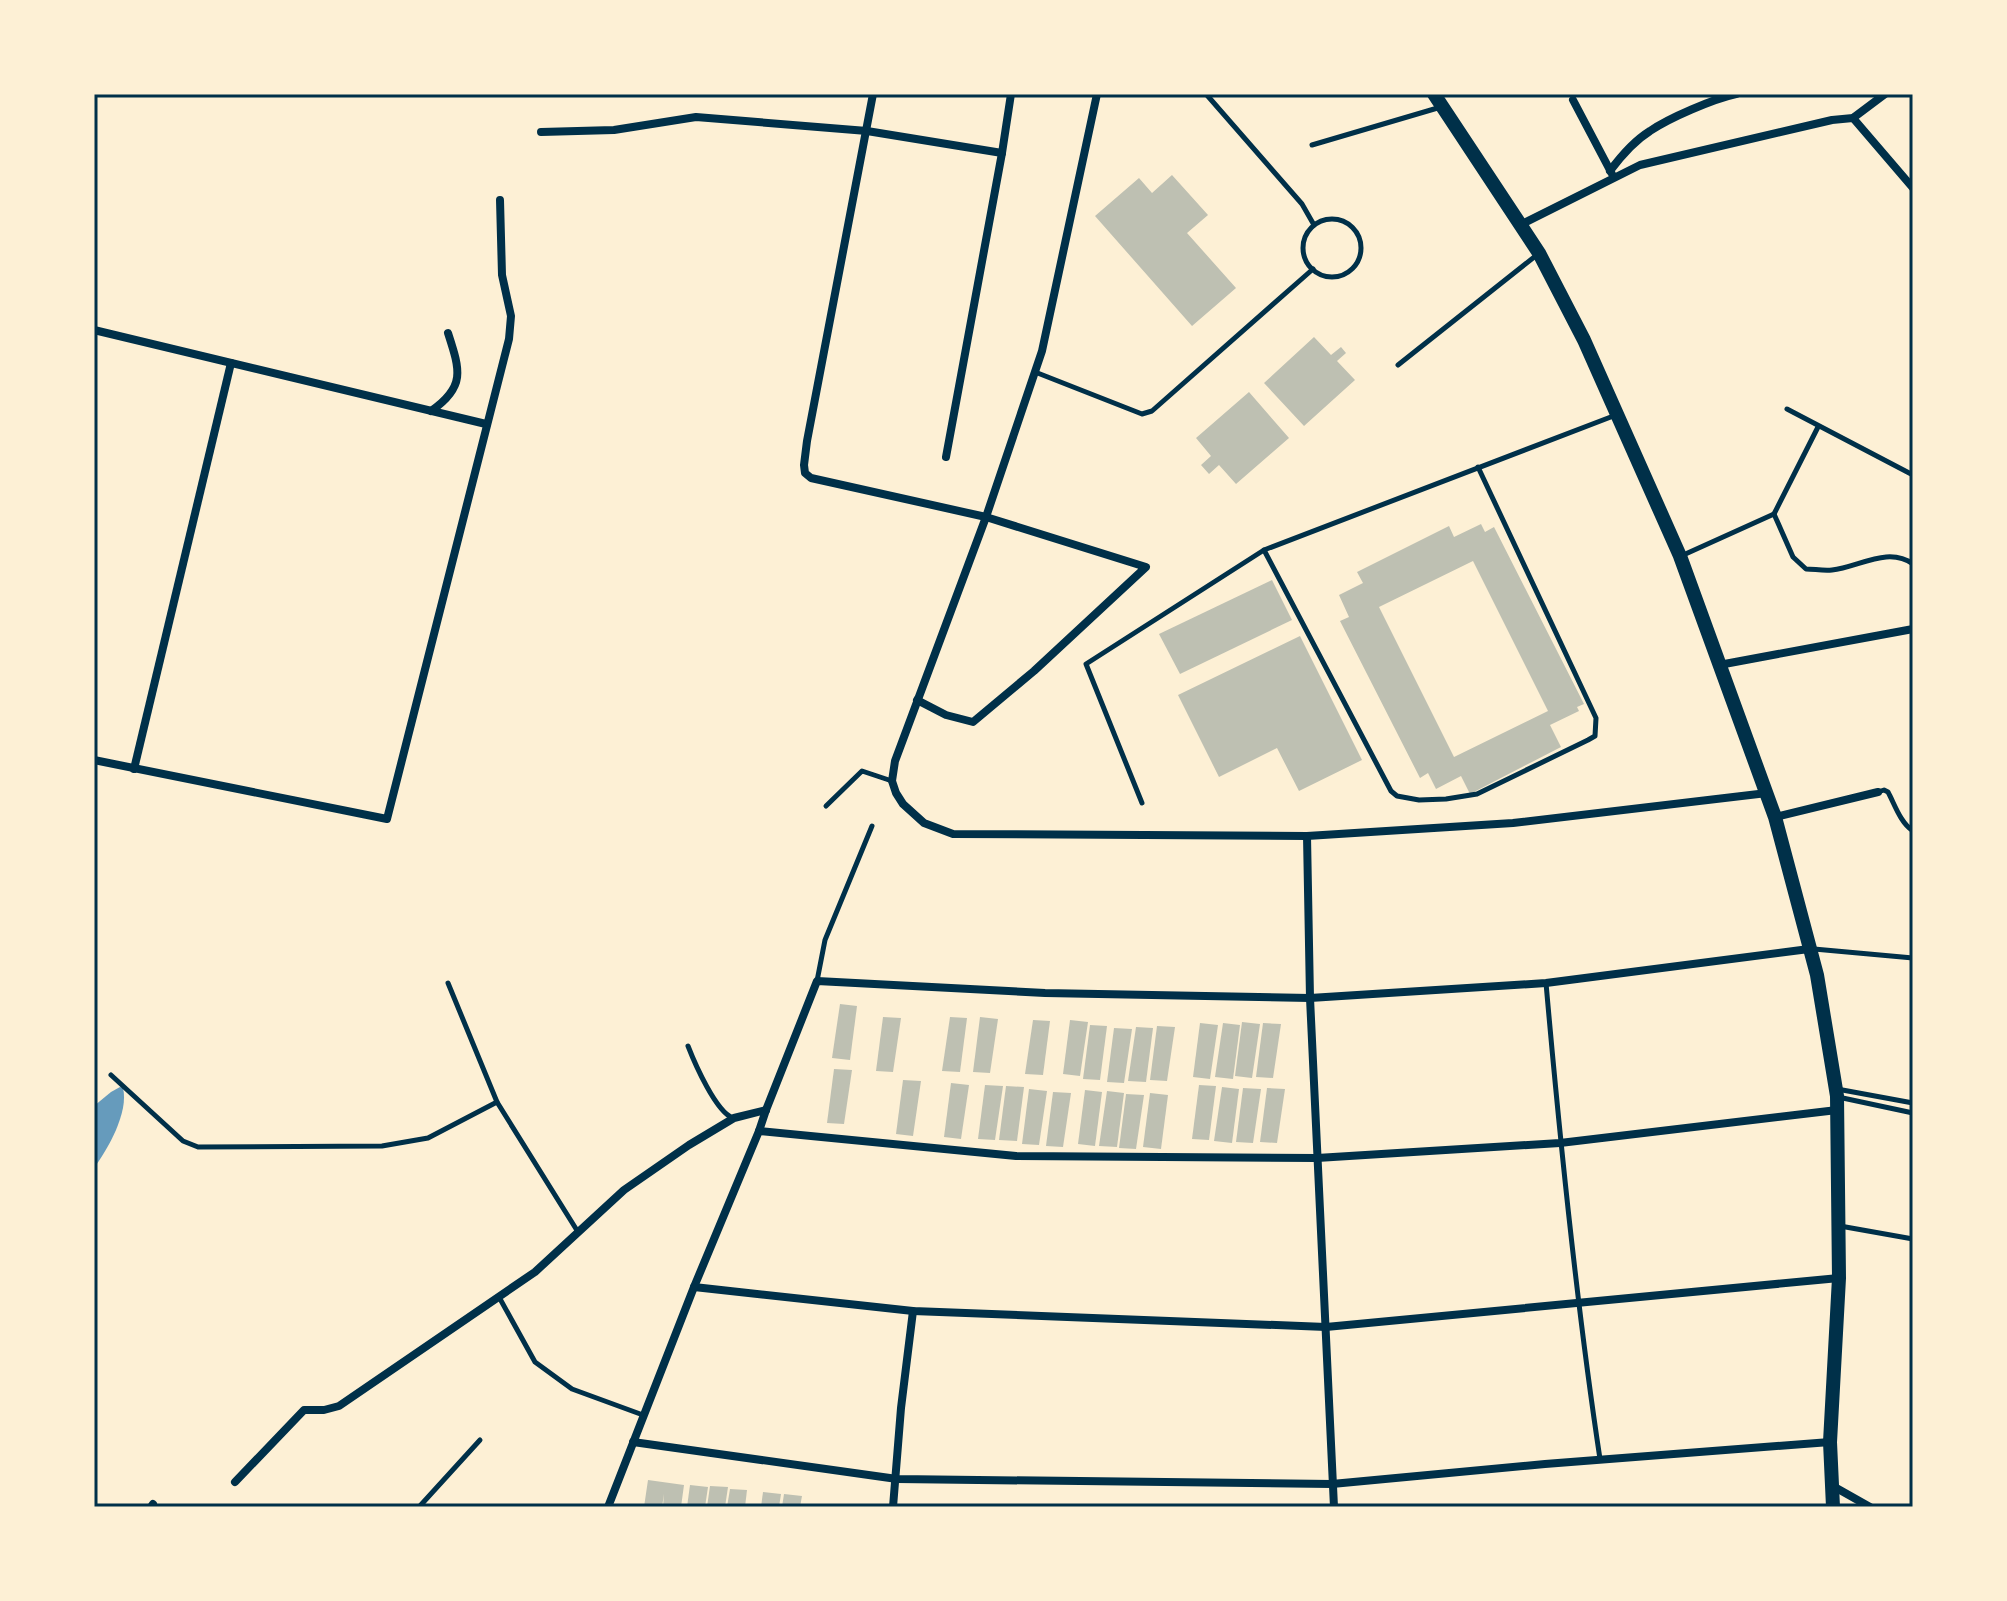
<svg xmlns="http://www.w3.org/2000/svg" width="2007" height="1601" font-family="'Space Grotesk',sans-serif">
<style>
.water{fill:#669bbc}
.building{fill:#bec0b2;fill-rule:evenodd}
.lines{fill:none;stroke-linecap:round;stroke-linejoin:round}
.service{stroke:#003049;stroke-width:5}
.minor{stroke:#003049;stroke-width:8}
.secondary{stroke:#003049;stroke-width:14}
.neatline{fill:none;stroke:#003049;stroke-width:3}
</style>
<rect width="100%" height="100%" fill="#fdf0d5"/>
<!-- water -->
<path class="water" d="M120,1087L123,1088C129,1112 108,1149 94,1168V1106L111,1092Z"/>
<!-- building -->
<g class="building">
<polygon points="1172,175 1208,215 1187,233 1236,288 1192,326 1095,216 1139,178 1152,193"/>
<polygon points="1314,337 1331,355 1341,347 1346,353 1337,361 1355,380 1304,426 1264,383"/>
<polygon points="1249,392 1289,438 1236,484 1219,465 1209,474 1201,465 1211,456 1196,438"/>
<path d="M1481,524L1485,532L1494,527L1584,704L1577,707L1579,711L1550,725L1561,747L1470,794L1461,776L1436,789L1428,773L1420,778L1340,621L1349,617L1339,595L1363,583L1357,572L1449,526L1454,537ZM1473,561L1548,711L1454,757L1379,607Z"/>
<polygon points="1272,580 1292,620 1180,674 1159,634"/>
<polygon points="1300,636 1362,760 1299,791 1277,748 1219,777 1178,695"/>
<polygon points="840,1004 857,1006 850,1060 832,1058"/>
<polygon points="883,1017 901,1018 893,1072 876,1071"/>
<polygon points="950,1017 967,1018 960,1072 942,1071"/>
<polygon points="980,1017 998,1019 990,1073 973,1072"/>
<polygon points="1033,1020 1050,1021 1043,1075 1025,1074"/>
<polygon points="1070,1020 1088,1022 1080,1076 1063,1074"/>
<polygon points="1242,1022 1260,1024 1252,1078 1235,1076"/>
<polygon points="1200,1023 1218,1025 1210,1079 1193,1077"/>
<polygon points="1223,1023 1240,1025 1233,1079 1215,1077"/>
<polygon points="1263,1023 1281,1024 1273,1078 1256,1077"/>
<polygon points="1090,1025 1107,1026 1100,1080 1083,1079"/>
<polygon points="1157,1026 1175,1027 1167,1081 1150,1080"/>
<polygon points="1136,1027 1153,1028 1146,1082 1128,1081"/>
<polygon points="1114,1028 1132,1029 1124,1083 1107,1082"/>
<polygon points="834,1069 852,1070 844,1124 827,1123"/>
<polygon points="903,1080 921,1081 913,1136 896,1134"/>
<polygon points="951,1083 969,1085 961,1139 944,1137"/>
<polygon points="985,1085 1003,1086 995,1140 978,1139"/>
<polygon points="1199,1085 1216,1086 1209,1140 1192,1139"/>
<polygon points="1006,1086 1024,1087 1017,1141 999,1140"/>
<polygon points="1222,1087 1239,1089 1232,1143 1214,1141"/>
<polygon points="1243,1088 1261,1089 1253,1143 1236,1142"/>
<polygon points="1267,1088 1285,1089 1277,1143 1260,1142"/>
<polygon points="1029,1089 1047,1091 1039,1145 1022,1144"/>
<polygon points="1085,1090 1102,1092 1095,1146 1078,1144"/>
<polygon points="1107,1091 1124,1093 1117,1147 1099,1146"/>
<polygon points="1053,1092 1071,1093 1063,1147 1046,1146"/>
<polygon points="1150,1093 1168,1095 1161,1149 1143,1147"/>
<polygon points="1126,1094 1144,1095 1136,1149 1119,1148"/>
<polygon points="648,1480 684,1485 681,1507 663,1507 664,1494 662,1507 644,1507"/>
<polygon points="690,1485 708,1487 705,1507 687,1507"/>
<polygon points="710,1486 728,1487 725,1507 707,1507"/>
<polygon points="730,1489 747,1490 745,1507 727,1507"/>
<polygon points="763,1492 781,1494 779,1507 761,1507"/>
<polygon points="784,1494 802,1496 800,1507 782,1507"/>
</g>
<g class="lines">
<!-- service -->
<g class="service">
<polyline points="1206,94 1302,204 1314,225"/>
<polyline points="1312,145 1441,107"/>
<circle cx="1332" cy="248" r="29"/>
<polyline points="1398,365 1538,254"/>
<polyline points="1035,372 1142,414 1152,411 1313,269"/>
<polyline points="1787,409 1913,475"/>
<path d="M1774,514L1793,557L1806,569C1814,569 1823,571 1832,570C1859,567 1888,546 1913,564"/>
<polyline points="1264,550 1391,791 1397,796 1419,800 1446,799 1477,794 1588,740 1595,736 1596,718 1478,467"/>
<polyline points="1681,556 1774,514 1818,427"/>
<path d="M1878,792L1884,790L1888,792C1895,805 1900,822 1913,831"/>
<polyline points="1142,803 1086,664 1264,550 1616,415"/>
<polyline points="826,806 862,771 892,781"/>
<polyline points="1814,949 1913,958"/>
<polyline points="817,981 825,940 872,826"/>
<polyline points="448,983 497,1102 578,1232"/>
<path d="M1546,983C1560,1142 1576,1301 1600,1459"/>
<path d="M688,1046C695,1064 716,1112 733,1118"/>
<polyline points="111,1075 183,1141 198,1147 382,1146 428,1138 497,1102"/>
<polyline points="1837,1089 1913,1103"/>
<polyline points="1838,1097 1913,1113"/>
<polyline points="1840,1226 1913,1239"/>
<polyline points="499,1297 535,1362 572,1389 643,1415"/>
<polyline points="419,1507 480,1440"/>
</g>
<!-- minor -->
<g class="minor">
<polyline points="873,94 807,441 804,465 805,473 811,478 986,517 1146,567 1034,671 973,722 946,715 917,700"/>
<polyline points="1097,94 1042,351 986,517 895,761 892,781 896,793 903,804 924,823 953,834 1307,836 1513,823 1767,793"/>
<polyline points="1573,100 1612,174"/>
<polyline points="1853,118 1913,188"/>
<polyline points="541,132 614,130 696,117 867,131 1002,153"/>
<path d="M1610,171C1621,156 1634,141 1650,131C1669,118 1713,99 1736,94"/>
<polyline points="1522,224 1640,165 1832,120 1853,118 1885,94"/>
<polyline points="94,330 486,424"/>
<path d="M431,411C466,387 460,370 448,333"/>
<polyline points="946,457 1002,153 1011,94"/>
<polyline points="1719,665 1913,629"/>
<polyline points="94,760 387,819 509,339 511,316 502,275 500,200"/>
<polyline points="134,769 231,363"/>
<polyline points="1775,817 1878,792"/>
<polyline points="1307,836 1310,998 1334,1507"/>
<polyline points="759,1131 1016,1156 1317,1158 1560,1143 1837,1110"/>
<polyline points="694,1287 913,1311 1326,1327 1839,1278"/>
<polyline points="633,1442 897,1479 1332,1484 1545,1464 1830,1442"/>
<polyline points="235,1482 304,1410 324,1410 339,1406 535,1272 624,1190 689,1145 734,1118 766,1110"/>
<polyline points="1831,1485 1870,1507"/>
<polyline points="151,1507 153,1504"/>
<polyline points="608,1507 694,1287 759,1131 766,1110 817,981 1045,993 1310,998 1546,983 1809,949"/>
<polyline points="893,1507 901,1408 913,1311"/>
</g>
<!-- secondary -->
<polyline class="secondary" points="1434,94 1539,253 1584,340 1680,556 1775,817 1817,975 1837,1096 1839,1278 1830,1442 1833,1507"/>
</g>
<!-- border -->
<rect width="2007" height="1601" fill="none" stroke="#fdf0d5" stroke-width="192"/>
<rect x="96" y="96" width="1815" height="1409" class="neatline"/>
</svg>
